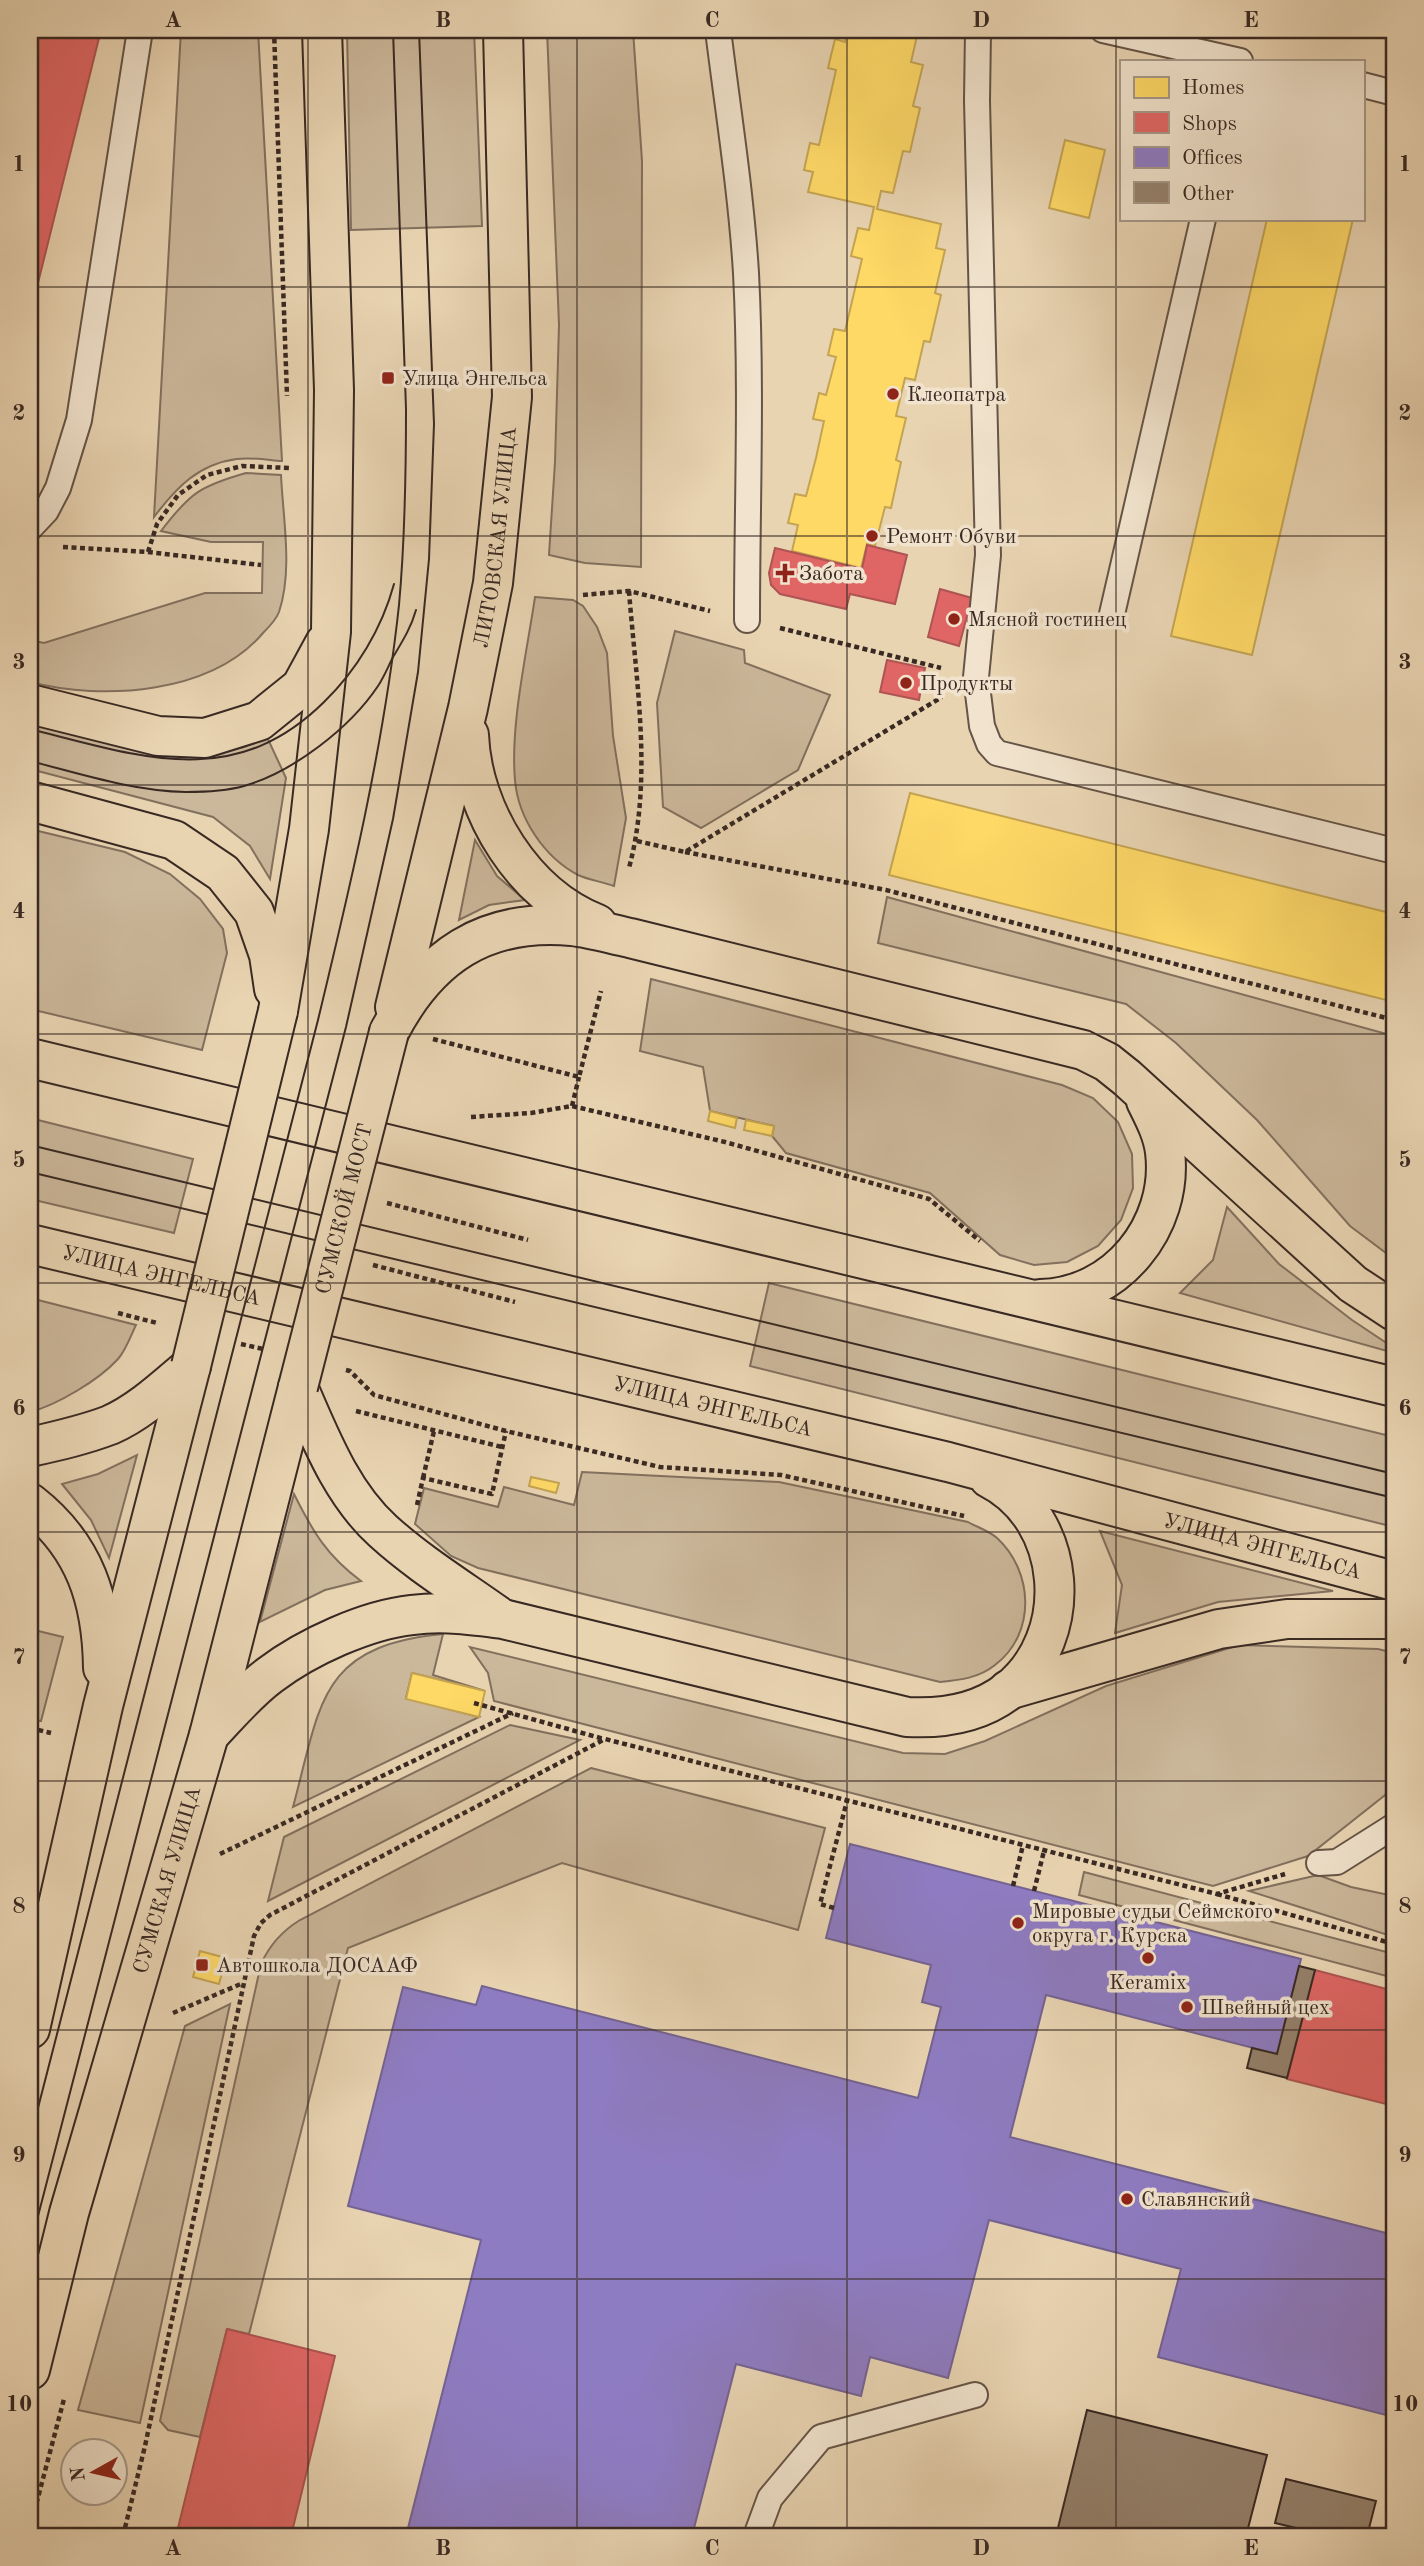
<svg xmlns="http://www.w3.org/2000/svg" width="1424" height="2566" font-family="'Old Standard TT',serif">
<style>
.green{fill:#cbb79a;stroke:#82705e;stroke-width:2}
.homes{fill:#ffd966;stroke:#c4a452;stroke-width:2}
.shops{fill:#e06666;stroke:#ae5452;stroke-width:2}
.offices{fill:#8e7cc3;stroke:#746393;stroke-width:2}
.building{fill:#95826d;stroke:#392923;stroke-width:2}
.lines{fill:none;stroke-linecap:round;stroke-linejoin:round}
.service-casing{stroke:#655447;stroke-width:28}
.primary-casing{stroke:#392923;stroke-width:42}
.path{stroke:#392923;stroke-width:4.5;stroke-dasharray:5 3.5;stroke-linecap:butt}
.service{stroke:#f1e3cd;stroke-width:24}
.primary{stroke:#e9d4b2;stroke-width:38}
.tram{stroke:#392923;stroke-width:2}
.primary-bridge-casing{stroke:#392923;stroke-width:42;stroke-linecap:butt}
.primary-bridge{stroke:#e9d4b2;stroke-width:38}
.grid{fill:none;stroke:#392923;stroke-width:2;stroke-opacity:0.55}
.poi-dot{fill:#8f2418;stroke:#f1e3cd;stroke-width:2.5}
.labels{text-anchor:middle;stroke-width:7;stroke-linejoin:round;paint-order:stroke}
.poi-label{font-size:21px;fill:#392923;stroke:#f1e3cd;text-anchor:start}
.street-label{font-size:21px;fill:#392923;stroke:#f1e3cd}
.neatline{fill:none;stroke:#392923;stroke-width:2.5}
.grid-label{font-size:23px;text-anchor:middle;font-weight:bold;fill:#392923}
</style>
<rect width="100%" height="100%" fill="#e9d4b2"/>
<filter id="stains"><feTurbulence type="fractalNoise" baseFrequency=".00286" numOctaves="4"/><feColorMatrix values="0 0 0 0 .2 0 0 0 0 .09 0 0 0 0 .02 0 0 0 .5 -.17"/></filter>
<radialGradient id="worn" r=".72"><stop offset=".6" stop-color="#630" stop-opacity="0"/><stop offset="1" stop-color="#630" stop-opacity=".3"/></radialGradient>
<!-- green -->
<g class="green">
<path d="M181,30H258L282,461C268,460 252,457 237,459C198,464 176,488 154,517Z"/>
<polygon points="347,30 474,30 482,226 351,230"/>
<polygon points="547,30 633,30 642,161 641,567 585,563 549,555 555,462 559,325"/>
<path d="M246,473L281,475C283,519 293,570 279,612C276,620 269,627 263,633C211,694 103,701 30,682V640L44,643L205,593H262L263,542H211L161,531C190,493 200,486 246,473Z"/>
<path d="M535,597L573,600L583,606L597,627L607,653L613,736L626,818L614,886C603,882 589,880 578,875C544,857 518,818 515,780C510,725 527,652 535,597Z"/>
<polygon points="675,631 744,650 745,663 830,695 798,770 701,828 663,807 657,703"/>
<polygon points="30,724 217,753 244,747 267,737 286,778 270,879 250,846 213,817 30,769"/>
<polygon points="30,829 125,852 170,874 200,899 223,929 227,953 202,1050 30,1009"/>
<polygon points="475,840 497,876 525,900 489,905 459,920"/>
<polygon points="887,897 1394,1036 1394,1259 1350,1226 1257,1120 1176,1043 1126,1004 878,943"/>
<polygon points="651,979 1062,1085 1093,1098 1118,1122 1132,1154 1133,1188 1121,1220 1098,1246 1067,1262 1034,1265 1000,1255 930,1193 786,1153 772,1136 774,1126 710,1111 703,1067 640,1051"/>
<polygon points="30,1118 193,1159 174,1233 30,1199"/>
<polygon points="1227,1207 1279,1264 1352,1320 1394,1348 1394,1353 1180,1293 1213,1260"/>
<polygon points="769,1283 1394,1437 1394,1527 750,1366"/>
<path d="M30,1298L136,1325C131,1335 126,1350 118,1359C99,1380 57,1405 30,1412Z"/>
<polygon points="137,1455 109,1558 91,1520 62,1484 98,1474"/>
<path d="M582,1472L779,1482L968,1522C977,1527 989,1531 997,1538C1033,1571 1037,1633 995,1665C979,1678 960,1680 940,1682L478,1568L451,1556L415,1524L424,1488L498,1507L504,1487L574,1505Z"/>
<path d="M294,1494C313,1532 327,1556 361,1581L325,1590L260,1622Z"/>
<polygon points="1100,1531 1333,1591 1218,1602 1115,1633 1122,1585"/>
<polygon points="30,1629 63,1637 41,1721 30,1719"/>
<path d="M443,1634L433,1675L485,1691L412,1673L406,1698L479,1717L293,1807C321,1704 318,1646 443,1634Z"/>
<polygon points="1239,1645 1378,1649 1394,1653 1394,1788 1308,1856 1213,1886 494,1701 488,1673 470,1647 903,1753 945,1754 985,1741 1106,1686"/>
<polygon points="510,1725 580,1740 268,1901 284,1837"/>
<path d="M591,1768L825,1828L798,1930L562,1863L348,1948L249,2334L227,2329L200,2437L168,2430L160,2421L261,1964C270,1944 282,1931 300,1920Z"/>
<polygon points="1084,1872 1394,1954 1394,1978 1079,1895"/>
<polygon points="1318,1875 1351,1887 1394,1896 1394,1937 1249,1891"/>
<polygon points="230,2004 140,2423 78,2410 185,2026"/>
</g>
<!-- homes -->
<g class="homes">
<polygon points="847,30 889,30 917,36 911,62 923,65 913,106 920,108 910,152 903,151 893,193 881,191 877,209 941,224 936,248 945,250 935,293 941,295 930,342 924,341 915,380 905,378 896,416 906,418 896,460 901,462 891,508 885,507 875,546 867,544 861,568 792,551 798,525 788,523 795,494 806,496 816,458 824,421 813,419 819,393 826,395 836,357 828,355 834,329 845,331 862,259 851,256 858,228 869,230 874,207 808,192 813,172 804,170 810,143 819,145 836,70 828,68 835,39 845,42"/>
<polygon points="1065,140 1105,150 1089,218 1049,208"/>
<polygon points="1267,219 1353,219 1252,655 1171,636"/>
<polygon points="910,793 1394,914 1394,1002 889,875"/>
<polygon points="710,1111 737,1118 735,1128 708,1121"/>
<polygon points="746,1120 774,1126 772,1136 744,1130"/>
<polygon points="531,1477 559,1483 556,1493 529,1486"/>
<polygon points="412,1673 485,1691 479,1717 406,1699"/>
<polygon points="200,1951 226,1958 219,1984 193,1977"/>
</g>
<!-- shops -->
<g class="shops">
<polygon points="30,30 101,30 30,315"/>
<polygon points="867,545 907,555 895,604 850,594 846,609 780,594 771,585 769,573 775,548 862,569"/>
<polygon points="940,589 972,598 959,646 928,637"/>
<polygon points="887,660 925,668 919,700 880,692"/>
<polygon points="1315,1970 1394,1991 1394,2106 1287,2079"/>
<polygon points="227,2329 335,2356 291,2536 176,2536"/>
</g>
<!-- offices -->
<polygon class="offices" points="850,1844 1301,1959 1277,2054 1046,1995 1010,2137 1394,2235 1394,2417 1158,2357 1181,2269 989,2220 948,2378 870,2357 861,2396 736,2364 692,2536 406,2536 481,2240 348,2206 403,1987 476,2005 482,1986 918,2098 941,2007 922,2002 931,1965 826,1938"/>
<!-- building -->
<g class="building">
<polygon points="1299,1966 1315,1970 1287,2078 1247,2068 1252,2048 1277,2054"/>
<polygon points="1087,2410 1267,2455 1246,2536 1056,2536"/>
<polygon points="1286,2479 1376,2501 1367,2536 1330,2536 1275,2523"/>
<polygon points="1394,2501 1394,2536 1386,2536"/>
</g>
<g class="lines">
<!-- service casing -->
<g class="service-casing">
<g id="service">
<path d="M718,30C728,111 741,192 746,273C752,388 747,505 747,620"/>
<polyline points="978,30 977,101 988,555 976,677 982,726 989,744 997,753 1394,851"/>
<polyline points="1103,30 1240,61"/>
<polyline points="1363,85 1394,93"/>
<polyline points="30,528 46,511 58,488 79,420 140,30"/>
<polyline points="1112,614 1203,219"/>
<polyline points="1319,1863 1337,1862 1394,1826"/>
<polyline points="756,2536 770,2498 821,2437 975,2395"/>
</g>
</g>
<!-- primary casing -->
<g class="primary-casing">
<g id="primary">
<polyline points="30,704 158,736 205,738 259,721 301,687 325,643"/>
<path d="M469,735C472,812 524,895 597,924"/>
<polyline points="30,801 174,840 223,873 254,912 269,955 274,989"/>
<path id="s1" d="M395,1007L468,708L493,583L512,397L503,30"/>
<polyline points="278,1011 309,829 331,632 334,390 322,30"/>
<path d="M389,1032C428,957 484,918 572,926C591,928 611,934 630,938L1083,1050L1107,1062L1127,1078L1353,1284L1394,1311"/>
<polyline points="30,1058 1394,1387"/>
<path id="s2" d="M30,1244L948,1462L1394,1581"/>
<path d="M1040,1299C1116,1298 1174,1226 1165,1152C1163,1134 1154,1117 1146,1101"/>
<path d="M298,1387C320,1437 341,1493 383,1531C418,1563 462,1590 501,1618"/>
<path d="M30,1447C57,1441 84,1435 110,1425C140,1412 166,1387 191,1366"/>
<path d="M30,1503C85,1546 102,1600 103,1668"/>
<polyline points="1008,1690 1219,1629 1287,1619 1394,1619"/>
<path d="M209,1735C229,1714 247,1692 270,1675C307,1647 366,1620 412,1615C443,1611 473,1615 503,1619L907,1717C943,1719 978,1714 1008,1691C1077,1637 1068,1518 989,1478"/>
<polyline points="30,2029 103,1706 191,1366"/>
<path id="s3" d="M30,2370L69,2213L209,1735L298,1387"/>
</g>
</g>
<!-- path -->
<g class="path">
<polyline points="274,30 287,396"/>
<polyline points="63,547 148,552 261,565"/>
<polyline points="148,552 157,524 178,495 207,475 242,466 290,468"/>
<path d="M629,591C636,682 653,779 629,868"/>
<polyline points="583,595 629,591 710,611"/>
<polyline points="780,628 941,668"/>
<polyline points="637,841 685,852 942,697"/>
<polyline points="685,852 886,890 1394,1020"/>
<polyline points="433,1039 579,1077 601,991"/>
<polyline points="572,1106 579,1077"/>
<polyline points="471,1117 531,1113 572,1106 725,1142 929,1199 980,1241"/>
<polyline points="387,1203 528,1240"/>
<polyline points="373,1265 515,1302"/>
<polyline points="118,1313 157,1323"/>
<polyline points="241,1344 263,1349"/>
<polyline points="346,1370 350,1371 374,1395 506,1431 660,1467 781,1475 964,1516"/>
<polyline points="356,1411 502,1447"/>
<polyline points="423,1478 434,1431"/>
<polyline points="417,1505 423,1478 492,1494 506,1431"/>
<polyline points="474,1703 604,1739"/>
<polyline points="30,1728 51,1733"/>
<polyline points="220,1854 513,1713"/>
<polyline points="1013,1886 1023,1845"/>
<polyline points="1034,1891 1044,1851"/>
<polyline points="1217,1894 1394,1944"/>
<polyline points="834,1908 820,1904 847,1801"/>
<polyline points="173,2013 243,1983"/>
<polyline points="30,2528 64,2399"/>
<polyline points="123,2536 145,2446 254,1936 261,1923 270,1915 605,1739 1217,1894 1285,1874"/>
</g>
<!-- service -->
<use href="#service" class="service"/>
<!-- primary -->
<use href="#primary" class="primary"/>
<!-- tram -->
<g class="tram">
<path d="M30,729C139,756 233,792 324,702C357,670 382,628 394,584"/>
<path d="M30,761C81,774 133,791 186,792C205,792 226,791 244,786C293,772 350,728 378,686C384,677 388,667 393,657C402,642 411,628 416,610"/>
<polyline points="30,1145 1394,1474"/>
<polyline points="30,1172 1394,1498"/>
<path d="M30,2139L318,1020C351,883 384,745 399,605C405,540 406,474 406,409L393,30"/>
<polyline points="30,2247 346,1027 393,819 418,672 429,559 434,424 419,30"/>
</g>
<!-- primary-bridge casing -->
<g class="primary-bridge-casing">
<g id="primary-bridge">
<polyline points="191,1366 278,1011"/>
<path id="s4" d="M298,1387L389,1032"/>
</g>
</g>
<!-- primary-bridge -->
<use href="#primary-bridge" class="primary-bridge"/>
</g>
<!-- grid -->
<path class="grid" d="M308,30V2536M577,30V2536M847,30V2536M1116,30V2536M30,287H1394M30,536H1394M30,785H1394M30,1034H1394M30,1283H1394M30,1532H1394M30,1781H1394M30,2030H1394M30,2279H1394"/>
<!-- markers -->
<g class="poi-dot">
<rect x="381" y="371" width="14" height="14" rx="3.5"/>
<circle cx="893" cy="394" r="7"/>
<circle cx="872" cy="536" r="7"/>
<path d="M781.5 562.5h7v7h7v7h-7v7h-7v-7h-7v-7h7z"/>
<circle cx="954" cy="619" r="7"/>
<circle cx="906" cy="683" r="7"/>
<circle cx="1018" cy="1923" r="7"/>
<circle cx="1148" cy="1958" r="7"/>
<rect x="195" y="1958" width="14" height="14" rx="3.5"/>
<circle cx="1187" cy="2007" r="7"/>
<circle cx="1127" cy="2199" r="7"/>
</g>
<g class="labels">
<!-- poi labels -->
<g class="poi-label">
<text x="402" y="385">Улица Энгельса</text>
<text x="907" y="401">Клеопатра</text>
<text x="886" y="543">Ремонт Обуви</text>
<text x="799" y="580">Забота</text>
<text x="968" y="626">Мясной гостинец</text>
<text x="920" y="690">Продукты</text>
<text x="1032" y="1918">Мировые судьи Сеймского<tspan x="1032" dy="24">округа г. Курска</tspan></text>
<text x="216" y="1972">Автошкола ДОСААФ</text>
<text x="1148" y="1989" text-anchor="middle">Keramix</text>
<text x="1201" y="2014">Швейный цех</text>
<text x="1141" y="2206">Славянский</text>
</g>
<!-- street labels -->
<g class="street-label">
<text dy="7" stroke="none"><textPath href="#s1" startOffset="481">ЛИТОВСКАЯ УЛИЦА</textPath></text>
<text dy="7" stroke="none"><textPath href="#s4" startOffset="184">СУМСКОЙ МОСТ</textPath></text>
<text dy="7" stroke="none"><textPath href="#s2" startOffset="135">УЛИЦА ЭНГЕЛЬСА</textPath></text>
<text dy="7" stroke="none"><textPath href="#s2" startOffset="702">УЛИЦА ЭНГЕЛЬСА</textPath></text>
<text dy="7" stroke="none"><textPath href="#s2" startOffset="1269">УЛИЦА ЭНГЕЛЬСА</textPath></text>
<text dy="7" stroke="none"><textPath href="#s3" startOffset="509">СУМСКАЯ УЛИЦА</textPath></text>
</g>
</g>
<!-- margin -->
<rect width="1424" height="2566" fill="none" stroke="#e9d4b2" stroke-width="77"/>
<!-- legend -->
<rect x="1120" y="60" width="245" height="161" fill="#f1e3cd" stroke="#a79989" stroke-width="2"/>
<rect x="1134" y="77" width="35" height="21" fill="#ffd966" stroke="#a79989" stroke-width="2"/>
<text x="1182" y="94" font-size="21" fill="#392923">Homes</text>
<rect x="1134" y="112" width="35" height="21" fill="#e06666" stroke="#a79989" stroke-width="2"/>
<text x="1182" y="130" font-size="21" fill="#392923">Shops</text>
<rect x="1134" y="147" width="35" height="21" fill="#8e7cc3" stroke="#a79989" stroke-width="2"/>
<text x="1182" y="164" font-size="21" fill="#392923">Offices</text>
<rect x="1134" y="182" width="35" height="21" fill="#95826d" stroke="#a79989" stroke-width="2"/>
<text x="1182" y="200" font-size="21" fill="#392923">Other</text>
<!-- north arrow -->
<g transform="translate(94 2472) rotate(262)"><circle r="33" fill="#f1e3cd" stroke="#a79989" stroke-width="2"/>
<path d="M0-5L12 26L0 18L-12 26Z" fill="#8f2418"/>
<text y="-10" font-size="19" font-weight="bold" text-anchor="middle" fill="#392923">N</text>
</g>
<rect x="38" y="38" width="1348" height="2490" class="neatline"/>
<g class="grid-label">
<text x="173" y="27">A</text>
<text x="443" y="27">B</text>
<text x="712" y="27">C</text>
<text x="981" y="27">D</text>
<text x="1251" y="27">E</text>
<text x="19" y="171">1</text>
<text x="1405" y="171">1</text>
<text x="19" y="420">2</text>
<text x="1405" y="420">2</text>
<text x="19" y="669">3</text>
<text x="1405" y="669">3</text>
<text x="19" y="918">4</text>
<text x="1405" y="918">4</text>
<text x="19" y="1167">5</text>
<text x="1405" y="1167">5</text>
<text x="19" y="1415">6</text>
<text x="1405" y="1415">6</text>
<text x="19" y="1664">7</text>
<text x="1405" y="1664">7</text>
<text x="19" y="1913">8</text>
<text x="1405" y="1913">8</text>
<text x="19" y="2162">9</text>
<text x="1405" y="2162">9</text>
<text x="19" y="2411">10</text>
<text x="1405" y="2411">10</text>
<text x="173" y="2555">A</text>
<text x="443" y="2555">B</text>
<text x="712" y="2555">C</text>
<text x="981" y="2555">D</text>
<text x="1251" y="2555">E</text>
</g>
<rect width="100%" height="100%" filter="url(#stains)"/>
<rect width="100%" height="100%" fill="url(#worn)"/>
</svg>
